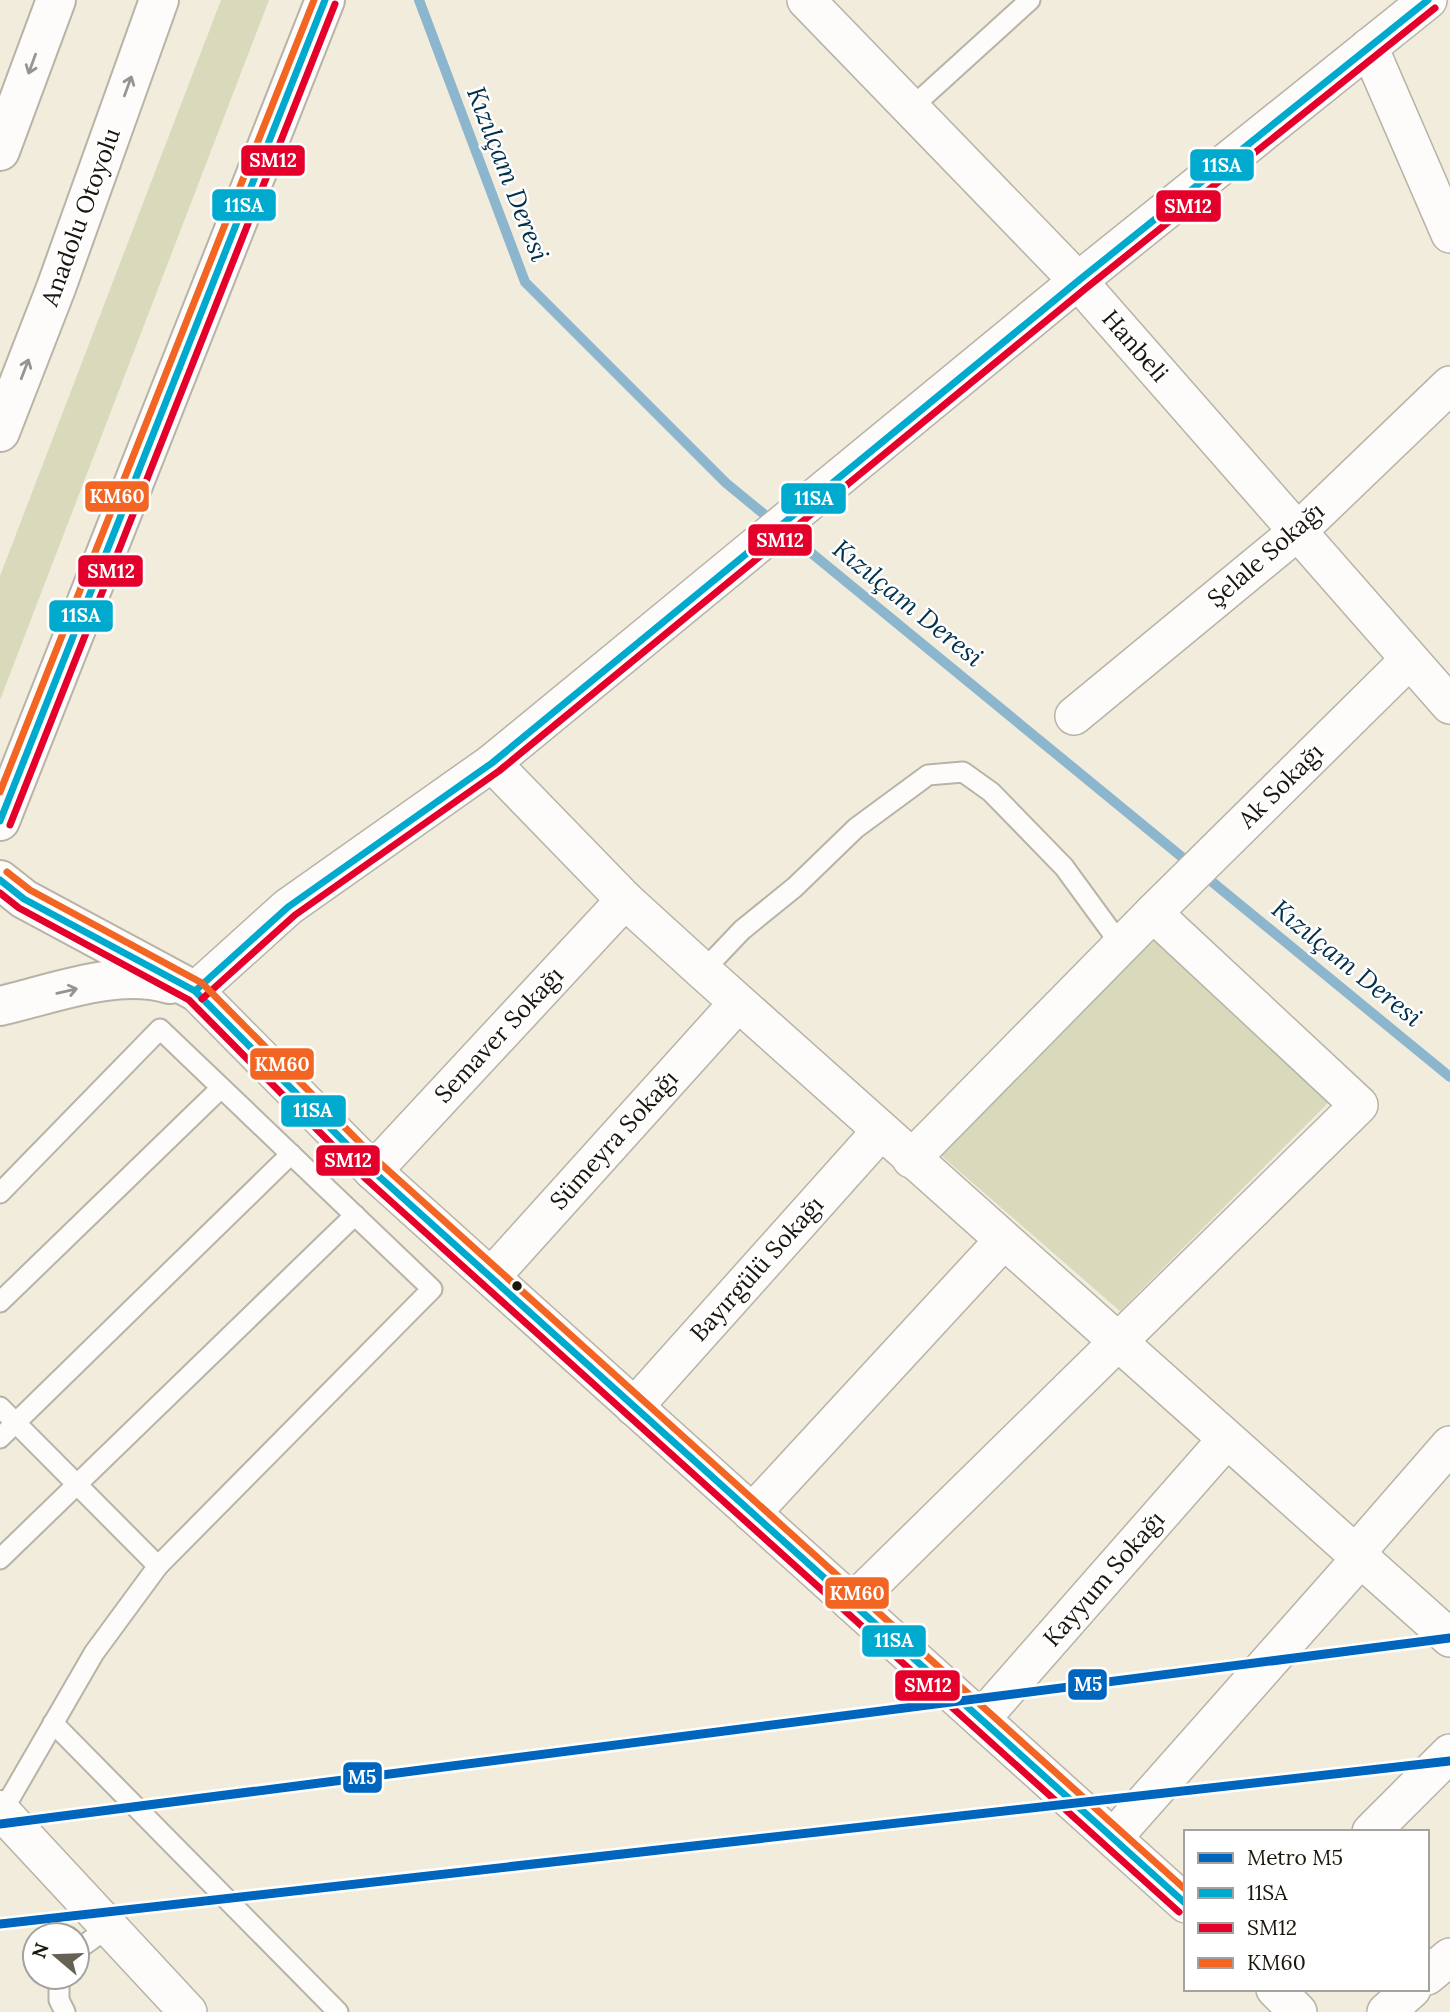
<svg xmlns="http://www.w3.org/2000/svg" width="1450" height="2012" font-family="Lora,serif">
<style>
.green{fill:#d8dabb}
.lines{fill:none;stroke-linecap:round;stroke-linejoin:round}
.stream{stroke:#8cb5ce;stroke-width:10}
.lane-casing{stroke:#b7b3a7;stroke-width:23}
.street-casing{stroke:#b7b3a7;stroke-width:40}
.secondary-casing{stroke:#b7b3a7;stroke-width:42}
.highway-casing{stroke:#b7b3a7;stroke-width:42}
.lane{stroke:#fdfcfa;stroke-width:19}
.street{stroke:#fdfcfa;stroke-width:37}
.secondary{stroke:#fdfcfa;stroke-width:38}
.highway{stroke:#fdfcfa;stroke-width:38}
.bus-1-casing{stroke:#fff;stroke-width:12}
.bus-2-casing{stroke:#fff;stroke-width:12}
.bus-3-casing{stroke:#fff;stroke-width:12}
.bus-1{stroke:#00a9ce;stroke-width:7}
.bus-2{stroke:#e4002b;stroke-width:7}
.bus-3{stroke:#f26522;stroke-width:7}
.metro-1-casing{stroke:#fff;stroke-width:14}
.metro-1{stroke:#0065bd;stroke-width:9}
.oneway{stroke:#97948f}
.bus-dot{fill:#1a160c;stroke:#fff;stroke-width:2.5}
.labels{text-anchor:middle;stroke-width:5;stroke-linejoin:round;paint-order:stroke}
.street-label{font-size:24px;fill:#1a160c;stroke:#fff}
.water-label{font-size:26px;font-style:italic;fill:#00314d;stroke:#fff}
.line-badge{stroke:#fff;stroke-width:2.5}
.badge-label{font-size:19px;text-anchor:middle;font-weight:bold;fill:#fff}
</style>
<rect width="100%" height="100%" fill="#f2ecdc"/>
<!-- green -->
<g class="green">
<polygon points="221,0 269,0 0,700 0,576"/>
<polygon points="1151,930 1331,1100 1120,1311 936,1151"/>
</g>
<g class="lines">
<!-- stream -->
<polyline class="stream" points="419,0 525,282 726,483 1450,1077"/>
<!-- lane casing -->
<g class="lane-casing">
<g id="lane">
<polyline points="911,108 1030,0"/>
<polyline points="703,971 742,930 795,887 856,828 928,775 963,772 991,792 1064,867 1121,945"/>
<polyline points="0,1193 160,1029 432,1289 158,1566 94,1653 2,1812"/>
<polyline points="0,1302 221,1088"/>
<polyline points="0,1407 158,1566"/>
<polyline points="0,1438 291,1154"/>
<polyline points="0,1559 355,1215"/>
<polyline points="53,1723 338,2012"/>
<polyline points="77,1950 109,1927"/>
<polyline points="59,1977 59,2000 65,2012"/>
</g>
</g>
<!-- street casing -->
<g class="street-casing">
<g id="street">
<polyline points="806,0 1078,281 1450,705"/>
<polyline points="1369,47 1450,234"/>
<polyline points="1074,716 1297,532 1450,385"/>
<polyline points="492,763 625,900 703,971 1450,1638"/>
<polyline points="1153,913 1409,660"/>
<polyline points="373,1171 625,900"/>
<polyline points="491,1277 738,1003"/>
<polyline points="634,1407 880,1132"/>
<polyline points="752,1513 1003,1241"/>
<polyline points="1355,1554 1450,1445"/>
<polyline points="852,1603 1359,1105 1153,913 911,1159"/>
<polyline points="981,1719 1226,1440"/>
<polyline points="2,1812 188,2012"/>
<polyline points="1371,1832 1450,1753"/>
<polyline points="1113,1838 1360,1559"/>
<polyline points="1186,1904 373,1171 195,991 288,907 492,763 1078,281 1428,0"/>
<polyline points="1427,1976 1450,1957"/>
<polyline points="1275,1989 1298,2012"/>
<polyline points="1386,2012 1412,1989"/>
</g>
</g>
<!-- secondary casing -->
<g class="secondary-casing">
<g id="secondary">
<polyline points="0,821 325,0"/>
<polyline points="0,880 24,899 195,991"/>
<path d="M0,1006C53,994 116,968 170,984"/>
<polyline points="0,1810 2,1812"/>
</g>
</g>
<!-- highway casing -->
<g class="highway-casing">
<g id="highway">
<polyline points="0,151 56,0"/>
<polyline points="0,432 56,288 159,0"/>
</g>
</g>
<!-- lane -->
<use href="#lane" class="lane"/>
<!-- street -->
<use href="#street" class="street"/>
<!-- secondary -->
<use href="#secondary" class="secondary"/>
<!-- highway -->
<use href="#highway" class="highway"/>
<!-- bus-1 casing -->
<g class="bus-1-casing">
<g id="bus-1">
<polyline points="0,821 325,0"/>
<polyline points="0,880 24,899 195,991 373,1171 1186,1904"/>
<polyline points="195,991 288,907 492,763 1078,281 1428,0"/>
</g>
</g>
<!-- bus-2 casing -->
<g class="bus-2-casing">
<g id="bus-2">
<polyline points="10,825 335,4"/>
<polyline points="0,893 19,908 189,1000 366,1179 1179,1912"/>
<polyline points="202,999 295,915 499,771 1085,289 1435,8"/>
</g>
</g>
<!-- bus-3 casing -->
<g class="bus-3-casing">
<g id="bus-3">
<polyline points="0,792 314,0"/>
<polyline points="7,872 30,890 202,983 380,1163 1186,1890"/>
</g>
</g>
<!-- bus-1 -->
<use href="#bus-1" class="bus-1"/>
<!-- bus-2 -->
<use href="#bus-2" class="bus-2"/>
<!-- bus-3 -->
<use href="#bus-3" class="bus-3"/>
<!-- metro-1 casing -->
<g class="metro-1-casing">
<g id="metro-1">
<polyline points="0,1824 1450,1638"/>
<polyline points="0,1924 1450,1761"/>
</g>
</g>
<!-- metro-1 -->
<use href="#metro-1" class="metro-1"/>
</g>
<!-- one-way arrows -->
<defs><path id="oneway-shaft" d="M-6 0H5M1.5-3L5.5 0L1.5 3" fill="none" stroke-width="1.6" stroke-linecap="round" stroke-linejoin="round" transform="scale(1.75)"/></defs>
<g class="oneway">
<use href="#oneway-shaft" transform="translate(32 64) rotate(110)"/>
<use href="#oneway-shaft" transform="translate(128 86) rotate(-70)"/>
<use href="#oneway-shaft" transform="translate(25 369) rotate(-69)"/>
<use href="#oneway-shaft" transform="translate(67 991) rotate(-13)"/>
</g>
<!-- markers -->
<circle class="bus-dot" cx="517" cy="1286" r="6"/>
<g class="labels">
<!-- street labels -->
<g class="street-label">
<text transform="translate(81 217) rotate(-70)" y="8">Anadolu Otoyolu</text>
<text transform="translate(1135 346) rotate(49)" y="8">Hanbeli</text>
<text transform="translate(1266 555) rotate(-41)" y="8">Şelale Sokağı</text>
<text transform="translate(1281 786) rotate(-45)" y="8">Ak Sokağı</text>
<text transform="translate(499 1035) rotate(-47)" y="8">Semaver Sokağı</text>
<text transform="translate(614 1140) rotate(-48)" y="8">Sümeyra Sokağı</text>
<text transform="translate(757 1269) rotate(-48)" y="8">Bayırgülü Sokağı</text>
<text transform="translate(1104 1579) rotate(-49)" y="8">Kayyum Sokağı</text>
</g>
<!-- water labels -->
<g class="water-label">
<text transform="translate(508 174) rotate(69)" y="9">Kızılçam Deresi</text>
<text transform="translate(908 603) rotate(39)" y="9">Kızılçam Deresi</text>
<text transform="translate(1347 963) rotate(39)" y="9">Kızılçam Deresi</text>
</g>
</g>
<g class="line-badge">
<rect x="240" y="144" width="66" height="33" rx="7" fill="#e4002b"/>
<rect x="1189" y="148" width="66" height="34" rx="7" fill="#00a9ce"/>
<rect x="211" y="188" width="66" height="34" rx="7" fill="#00a9ce"/>
<rect x="1155" y="189" width="67" height="34" rx="7" fill="#e4002b"/>
<rect x="84" y="480" width="66" height="33" rx="7" fill="#f26522"/>
<rect x="780" y="482" width="67" height="33" rx="7" fill="#00a9ce"/>
<rect x="747" y="523" width="66" height="34" rx="7" fill="#e4002b"/>
<rect x="77" y="554" width="67" height="34" rx="7" fill="#e4002b"/>
<rect x="48" y="599" width="66" height="34" rx="7" fill="#00a9ce"/>
<rect x="249" y="1047" width="66" height="34" rx="7" fill="#f26522"/>
<rect x="280" y="1094" width="67" height="34" rx="7" fill="#00a9ce"/>
<rect x="315" y="1144" width="66" height="33" rx="7" fill="#e4002b"/>
<rect x="824" y="1576" width="66" height="34" rx="7" fill="#f26522"/>
<rect x="861" y="1624" width="66" height="34" rx="7" fill="#00a9ce"/>
<rect x="1067" y="1668" width="41" height="33" rx="7" fill="#0065bd"/>
<rect x="894" y="1669" width="67" height="33" rx="7" fill="#e4002b"/>
<rect x="342" y="1761" width="41" height="33" rx="7" fill="#0065bd"/>
</g>
<g class="badge-label">
<text x="273" y="167">SM12</text>
<text x="1222" y="172">11SA</text>
<text x="244" y="212">11SA</text>
<text x="1188" y="213">SM12</text>
<text x="117" y="503">KM60</text>
<text x="814" y="505">11SA</text>
<text x="780" y="547">SM12</text>
<text x="111" y="578">SM12</text>
<text x="81" y="622">11SA</text>
<text x="282" y="1071">KM60</text>
<text x="313" y="1117">11SA</text>
<text x="348" y="1167">SM12</text>
<text x="857" y="1600">KM60</text>
<text x="894" y="1647">11SA</text>
<text x="1088" y="1691">M5</text>
<text x="928" y="1692">SM12</text>
<text x="362" y="1784">M5</text>
</g>
<!-- legend -->
<rect x="1184" y="1830" width="245" height="161" fill="#ffffff" stroke="#a3a29e" stroke-width="2"/>
<rect x="1198" y="1853" width="35" height="10" fill="#0065bd" stroke="#a3a29e" stroke-width="2"/>
<text x="1247" y="1865" font-size="21" fill="#1a160c">Metro M5</text>
<rect x="1198" y="1888" width="35" height="10" fill="#00a9ce" stroke="#a3a29e" stroke-width="2"/>
<text x="1247" y="1900" font-size="21" fill="#1a160c">11SA</text>
<rect x="1198" y="1923" width="35" height="10" fill="#e4002b" stroke="#a3a29e" stroke-width="2"/>
<text x="1247" y="1935" font-size="21" fill="#1a160c">SM12</text>
<rect x="1198" y="1958" width="35" height="10" fill="#f26522" stroke="#a3a29e" stroke-width="2"/>
<text x="1247" y="1970" font-size="21" fill="#1a160c">KM60</text>
<!-- north arrow -->
<g transform="translate(56 1956) rotate(289)"><circle r="33" fill="#ffffff" stroke="#a3a29e" stroke-width="2"/>
<path d="M0-5L12 26L0 18L-12 26Z" fill="#666155"/>
<text y="-10" font-size="19" font-weight="bold" text-anchor="middle" fill="#1a160c">N</text>
</g>
</svg>
